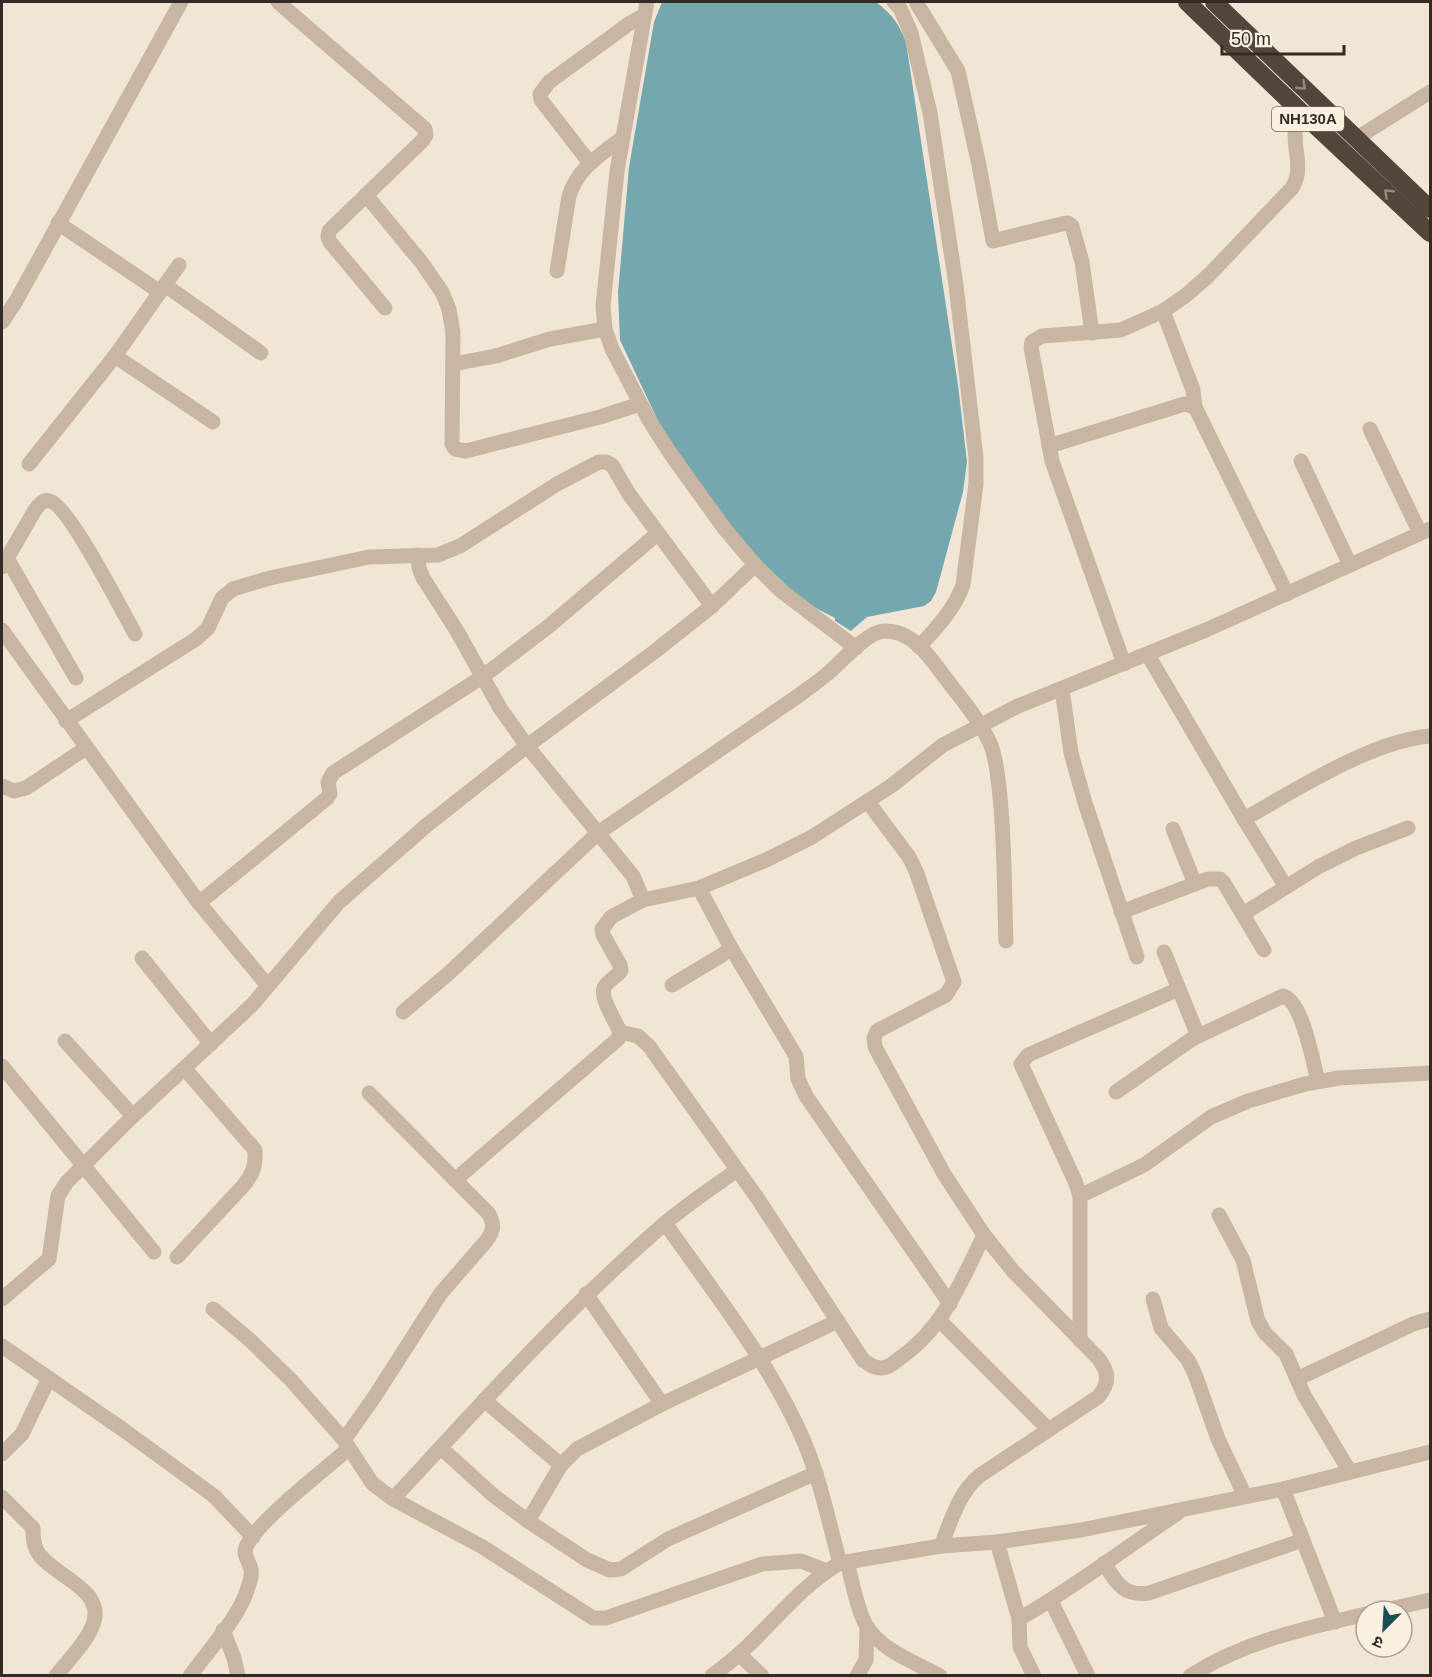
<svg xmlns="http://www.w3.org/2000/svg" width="1432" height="1677" font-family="Arial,'Noto Sans Devanagari',sans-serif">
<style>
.water{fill:#75a7ae}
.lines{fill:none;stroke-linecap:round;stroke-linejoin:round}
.minor{stroke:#c8b6a2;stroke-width:15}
.highway{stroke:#54453b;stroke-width:18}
.oneway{stroke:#96897e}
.labels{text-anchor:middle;stroke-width:4.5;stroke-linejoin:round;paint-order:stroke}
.shield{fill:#f9f0e2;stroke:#6e655e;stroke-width:1.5}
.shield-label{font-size:15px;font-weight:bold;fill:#332a25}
</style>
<rect width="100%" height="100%" fill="#f1e6d6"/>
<!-- water -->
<path class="water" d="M662,2H876C891,13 900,25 906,42L958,385L967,462L963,492L936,592L931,601L924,606L867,617L851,631L835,621V618L812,606L788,587L751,551L703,490L666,438L620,340L618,293L629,167L654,22Z"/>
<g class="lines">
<!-- minor -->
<g class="minor">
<polyline points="278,2 425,129 426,135 422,141 329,231 328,237 330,242 385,308"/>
<polyline points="647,2 617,171 603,306 605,329 612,349 649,420 670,453 724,528 755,565 780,590 856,648"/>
<path d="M894,2L900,8L911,33L930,113L956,285L976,458V484L963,585C954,610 937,627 919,647"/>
<polyline points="916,2 958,71 979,165 993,241 1062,224 1068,223 1072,226 1082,262 1092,333"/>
<polyline points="1357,138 1430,92"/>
<polyline points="589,162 541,100 540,94 549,82 630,23 643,16"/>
<polyline points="366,195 422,263 442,292 449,309 453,333 452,444 455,449 466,451 600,417 640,404"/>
<polyline points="58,223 160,292"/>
<path d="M557,271L569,196C578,168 600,155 622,138"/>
<polyline points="165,285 261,353"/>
<polyline points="1163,311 1193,390 1195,407"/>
<polyline points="2,322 16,301 181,2"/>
<polyline points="115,356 213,422"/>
<polyline points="453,364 496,356 550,339 605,329"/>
<polyline points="1370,429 1420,533"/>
<polyline points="1049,446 1178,406 1185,404 1195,407 1287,594"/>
<polyline points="1301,461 1350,565"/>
<polyline points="29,464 115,356 179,265"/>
<polyline points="418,555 419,568 423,578 457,631 500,708 527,746 633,876 643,900"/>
<polyline points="7,558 76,678"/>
<path d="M2,567L35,510C39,505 42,499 50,501C68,505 123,612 135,634"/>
<polyline points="2,630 199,903 268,986"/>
<polyline points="1148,655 1244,819 1286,887"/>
<path d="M1124,664L1052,461L1031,347L1032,342L1042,336L1121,330L1163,311L1185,296L1208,276L1292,188C1303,170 1295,155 1295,135C1295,127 1298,119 1300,111"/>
<polyline points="1062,689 1071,753 1085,803 1137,957"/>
<polyline points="66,721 196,639 208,628 222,598 233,589 270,578 369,557 438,555 460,546 557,484 599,462 606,462 612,465 629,494 712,606"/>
<polyline points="2,786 14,791 26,788 86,748"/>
<path d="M868,802L909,857L916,871L954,982L946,995L877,1031L874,1038L875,1047L944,1174L984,1235L1013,1271L1098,1358C1109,1372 1110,1383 1098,1397L979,1476C958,1494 951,1521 941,1546"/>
<path d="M1244,819C1296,790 1371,741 1430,736"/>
<polyline points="1173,829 1195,884"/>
<polyline points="199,903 326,799 330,794 328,782 333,773 482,677 549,626 657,534"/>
<polyline points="1121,912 1208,879 1220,879 1224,883 1264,950"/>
<polyline points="1243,914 1318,867 1356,848 1408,828"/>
<polyline points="730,946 796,1056 798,1079 806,1096 950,1304"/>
<polyline points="1164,952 1198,1036"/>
<polyline points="142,958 211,1044"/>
<polyline points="672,985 722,955 727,951 730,946 699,888"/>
<path d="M403,1012L449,973L598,833L798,696C807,689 818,682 827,674C841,663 866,632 884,631C910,630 927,653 941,672C957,694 978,717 990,743C996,757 997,772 999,787C1005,838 1004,890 1006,941"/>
<path d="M620,1032L638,1036L649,1046L758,1199L863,1360C869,1364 873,1368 880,1368C887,1369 894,1363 900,1358C943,1329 962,1280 984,1235"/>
<polyline points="65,1041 133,1116"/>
<polyline points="2,1066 154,1252"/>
<path d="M1116,1092L1192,1039L1283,996C1303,1001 1313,1063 1318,1081"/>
<path d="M455,1180L618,1039L620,1032C616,1022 600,998 604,988C607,981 616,977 621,971L620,965L603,935L602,929L611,917L643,900L699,888L766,860L812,837L891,786L943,745L1018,706L1206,630L1430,529"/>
<polyline points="1080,1196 1144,1165 1211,1117 1248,1101 1305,1084 1339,1078 1430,1073"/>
<polyline points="1219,1215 1243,1260 1258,1321 1265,1333 1286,1354 1304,1395 1350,1472"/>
<path d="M665,1223C714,1293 772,1365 805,1444C821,1482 829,1524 840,1563"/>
<path d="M177,1257L243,1186C253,1174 256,1166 255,1150L185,1069"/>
<polyline points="586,1294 662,1404"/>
<polyline points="2,1299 49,1259 58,1196 67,1182 133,1116 252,1005 339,902 427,825 527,746 654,652 712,606 755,565"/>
<polyline points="1153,1299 1161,1328 1188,1360 1195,1374 1218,1439 1245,1496"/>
<polyline points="213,1309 251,1341 291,1380 344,1440 372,1483 393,1499 481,1546 593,1618 606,1618 762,1564 801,1561 827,1571"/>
<polyline points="939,1320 1048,1429"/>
<polyline points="1080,1340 1080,1196 1075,1181 1021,1064 1028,1055 1179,989"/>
<polyline points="2,1346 125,1431 214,1496 253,1537"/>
<polyline points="1297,1379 1413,1324 1430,1319"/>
<polyline points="484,1400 561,1465"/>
<path d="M344,1440L375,1396L441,1293L487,1240C494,1230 494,1224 489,1214L369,1093"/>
<polyline points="441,1448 494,1496 528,1521 587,1560 610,1570 621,1569 668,1539 816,1473"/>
<polyline points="2,1454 22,1434 49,1378"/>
<polyline points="1283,1489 1335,1622"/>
<path d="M2,1497L33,1528C33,1536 33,1544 37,1551C52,1577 109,1589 92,1627C85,1644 68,1660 56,1676"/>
<path d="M393,1499C480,1405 566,1309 663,1225C686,1205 712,1188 737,1170"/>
<polyline points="528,1521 561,1465 577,1449 662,1404 838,1321"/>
<polyline points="997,1542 1019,1619 1020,1647 1034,1676"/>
<path d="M847,1562C852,1580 857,1610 866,1625C881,1651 915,1662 940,1676"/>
<path d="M1104,1563C1116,1582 1123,1597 1149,1593L1303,1540"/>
<polyline points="1051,1601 1088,1676"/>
<polyline points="1381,1611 1430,1600"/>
<path d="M1019,1619C1074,1588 1125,1548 1178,1513"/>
<polyline points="223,1630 234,1658 238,1676"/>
<polyline points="739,1654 762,1676"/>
<path d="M190,1676C208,1651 241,1615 248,1587C250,1582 252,1575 251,1569C249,1561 243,1556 246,1547C259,1519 324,1471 349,1448"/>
<path d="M712,1676C721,1669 730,1662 738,1655C772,1625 800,1586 840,1563L941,1546L997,1542L1081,1530L1283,1489L1430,1452"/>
<polyline points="857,1676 866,1660 867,1627"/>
<path d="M1190,1676C1244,1641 1305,1629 1366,1614"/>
</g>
<!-- highway -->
<g class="highway">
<polyline points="1187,2 1300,111 1430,233"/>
<polyline points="1214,2 1430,209"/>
</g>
</g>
<!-- one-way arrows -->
<defs><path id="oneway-chevron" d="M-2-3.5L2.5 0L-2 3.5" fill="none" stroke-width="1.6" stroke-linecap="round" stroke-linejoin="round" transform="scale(1.5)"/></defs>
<g class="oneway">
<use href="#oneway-chevron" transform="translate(1302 86) rotate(44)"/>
<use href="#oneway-chevron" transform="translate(1388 193) rotate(-137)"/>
</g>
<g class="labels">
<!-- shield labels -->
<rect class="shield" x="1272" y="107" width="72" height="24" rx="4.5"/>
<g class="shield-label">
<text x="1308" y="124">NH130A</text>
</g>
</g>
<!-- border -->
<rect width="1432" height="1677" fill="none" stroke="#332a25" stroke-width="6"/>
<!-- north arrow -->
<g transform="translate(1384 1629) rotate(204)"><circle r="28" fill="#f9f0e2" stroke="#aaa196" stroke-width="1.5"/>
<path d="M0-4.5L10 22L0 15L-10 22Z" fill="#1a4d54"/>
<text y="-9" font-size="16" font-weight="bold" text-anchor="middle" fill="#332a25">उ</text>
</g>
<!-- scale -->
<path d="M1222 45v9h122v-9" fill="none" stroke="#332a25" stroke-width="3"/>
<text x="1231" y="45" font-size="18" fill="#332a25" stroke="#f9f0e2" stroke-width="4.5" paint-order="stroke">50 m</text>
</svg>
